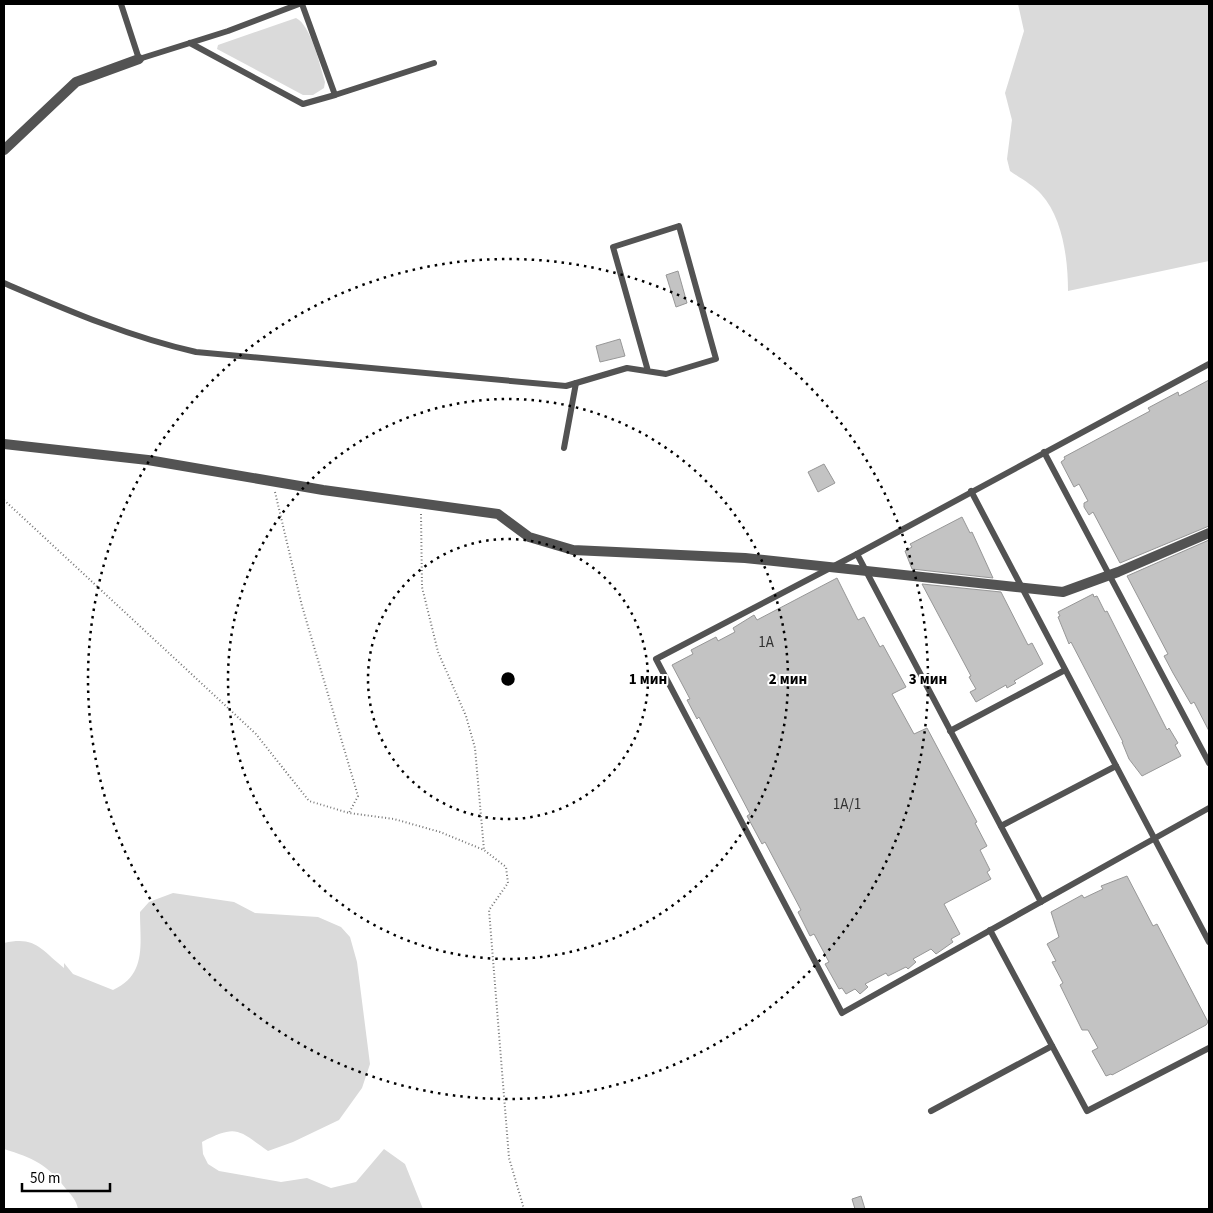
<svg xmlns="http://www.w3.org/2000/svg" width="1213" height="1213" font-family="'Source Sans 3',sans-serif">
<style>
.green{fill:#dadada}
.building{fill:#c3c3c3;stroke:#979797}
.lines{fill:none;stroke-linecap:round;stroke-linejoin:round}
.path{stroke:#757575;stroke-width:2;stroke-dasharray:1 2.5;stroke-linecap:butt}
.service{stroke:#535353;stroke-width:6}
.minor{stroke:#535353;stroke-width:10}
.ring{fill:none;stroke:#000;stroke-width:2.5;stroke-dasharray:2.5 5}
.labels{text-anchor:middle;stroke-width:4;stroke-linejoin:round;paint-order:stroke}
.number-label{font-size:15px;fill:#313131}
.centre{fill:#000;stroke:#fff;stroke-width:2.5}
.ring-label{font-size:15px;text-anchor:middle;font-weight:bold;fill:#000;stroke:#fff;stroke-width:4;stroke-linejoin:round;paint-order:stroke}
</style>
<rect width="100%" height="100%" fill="#fff"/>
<!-- green -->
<g class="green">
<path d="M1018,4H1208L1209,261L1068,291C1068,260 1063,218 1041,194C1033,185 1020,178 1010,171L1007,159L1012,120L1005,93L1024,31Z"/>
<path d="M296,18C311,25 320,66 325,82L324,88L313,95H303L217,49L218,45Z"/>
<path d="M173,893L234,902L255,913L318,917L341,927L350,937L357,962L370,1064L362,1088L339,1120L293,1142L268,1151C238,1130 237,1124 202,1142L203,1154L208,1164L219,1171L281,1182L307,1178L331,1188L356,1182L384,1149L405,1164L423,1209H78C76,1200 72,1196 66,1189C47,1164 33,1158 4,1149V943C36,936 40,949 64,968V963L73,974L113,990C147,975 140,944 140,912L149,902Z"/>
</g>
<!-- building -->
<g class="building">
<polygon points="678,271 687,303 676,307 666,275"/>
<polygon points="620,339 625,356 600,362 596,346"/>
<polygon points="1209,380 1209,526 1120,563 1093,512 1089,515 1084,507 1084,503 1088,501 1079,484 1074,487 1061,462 1065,459 1064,457 1150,411 1148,408 1178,392 1179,396"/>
<polygon points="824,464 835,483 818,492 808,472"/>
<polygon points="962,517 970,533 972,532 993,578 912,569 905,551 912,547 910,544"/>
<polygon points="1209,540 1209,731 1194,702 1191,704 1173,673 1164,656 1168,654 1127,576"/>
<polygon points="837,578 858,620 864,617 880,647 883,645 906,687 892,694 914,734 927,728 977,822 975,823 987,846 980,850 990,870 987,872 991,879 944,904 960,934 951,939 953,942 936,954 931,949 913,959 916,962 908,969 906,967 888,976 886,973 865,984 868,987 860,994 855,989 846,994 842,988 839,989 825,964 829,962 814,934 810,936 798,912 801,910 765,842 762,844 747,816 750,814 699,717 697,719 687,700 690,699 672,665 693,654 691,650 716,637 718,641 735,632 733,628 754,615 757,620"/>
<polygon points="922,584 1001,592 1028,645 1032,643 1043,664 1014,681 1016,683 1007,688 1006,685 976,702 970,692 976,689 969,677 971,676"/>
<polygon points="1093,594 1094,597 1097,596 1105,612 1107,611 1167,730 1169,728 1178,743 1175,745 1181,756 1142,776 1129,759 1122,742 1123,742 1071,642 1069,644 1058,617 1060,616 1058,612"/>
<polygon points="1127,876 1153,926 1157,924 1208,1022 1206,1025 1112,1075 1111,1074 1106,1076 1092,1051 1098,1048 1088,1030 1082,1030 1060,985 1063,983 1052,962 1056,961 1047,944 1059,937 1051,912 1082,895 1084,898 1103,889 1101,886"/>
<polygon points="861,1196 865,1209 855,1209 852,1199"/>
</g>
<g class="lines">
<!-- path -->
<g class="path">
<polyline points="275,492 302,606 358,796 349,813"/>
<polyline points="4,500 256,734 309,801 349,813 394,819 440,832 484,850 506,867 508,883 489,910 509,1158 524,1209"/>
<polyline points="421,514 422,587 438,652 466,716 475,748 484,850"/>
</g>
<!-- service -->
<g class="service">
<polyline points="121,4 139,59 228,31 299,4"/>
<polyline points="190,43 303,104 335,95 302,4"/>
<polyline points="335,95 434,63"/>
<path d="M4,283C67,310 129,337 196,352L566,386L627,368L666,374L716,359L679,226L613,247L648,371"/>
<polyline points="1209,364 857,554 656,659 842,1013 1209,808"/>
<polyline points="564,448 576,383"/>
<polyline points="1044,452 1209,763"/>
<polyline points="971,491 1209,942"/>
<polyline points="857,554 1041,902"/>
<polyline points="950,731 1065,670"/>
<polyline points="1001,826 1116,766"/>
<polyline points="990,930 1087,1111 1209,1048"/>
<polyline points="931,1111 1052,1046"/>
</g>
<!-- minor -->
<g class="minor">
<polyline points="4,150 76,82 139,59"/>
<polyline points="4,444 148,460 323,490 498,514 529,537 573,550 745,558 1063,592 1118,572 1209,533"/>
</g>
</g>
<!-- distance rings -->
<g class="ring">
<circle cx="508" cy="679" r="140"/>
<circle cx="508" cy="679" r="280"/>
<circle cx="508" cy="679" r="420"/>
</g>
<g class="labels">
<!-- number labels -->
<g class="number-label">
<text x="766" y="647">1А</text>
<text x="847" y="809">1А/1</text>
</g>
</g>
<circle cx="508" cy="679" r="8" class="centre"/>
<g class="ring-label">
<text x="648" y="684">1 мин</text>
<text x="788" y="684">2 мин</text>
<text x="928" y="684">3 мин</text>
</g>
<!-- border -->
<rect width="1213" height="1213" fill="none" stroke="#000000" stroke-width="10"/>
<!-- scale -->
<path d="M22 1183v8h88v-8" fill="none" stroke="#000000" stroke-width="2.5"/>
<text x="30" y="1183" font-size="15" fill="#000000" stroke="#ffffff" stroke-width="4" paint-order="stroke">50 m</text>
</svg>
